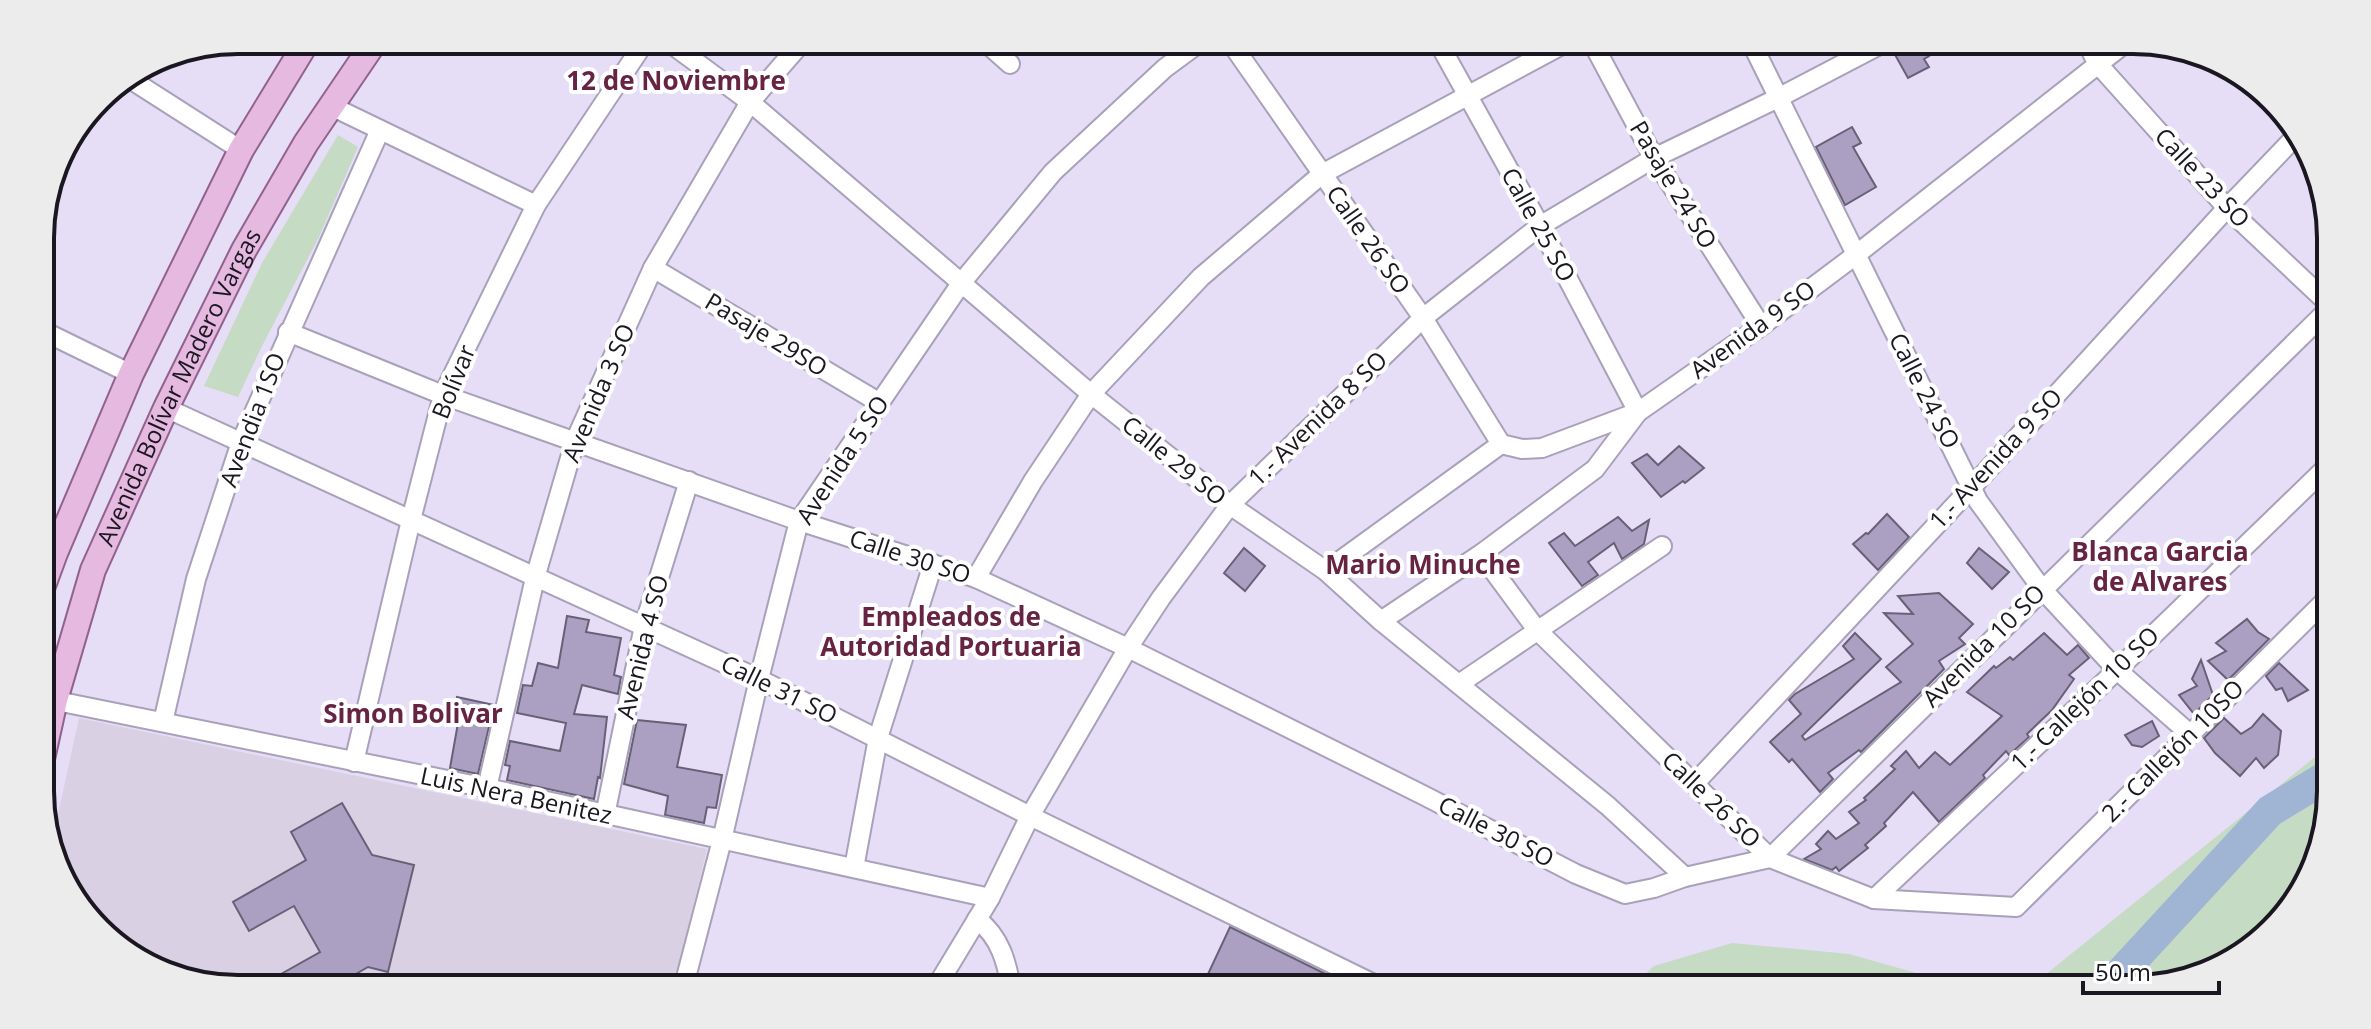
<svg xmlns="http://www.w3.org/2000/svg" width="2371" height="1029" font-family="'Open Sans',sans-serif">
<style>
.education{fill:#dad0e4}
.green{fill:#c6dbc3}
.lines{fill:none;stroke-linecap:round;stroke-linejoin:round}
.river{stroke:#a0b5d3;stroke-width:32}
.building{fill:#aba0c2;stroke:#686077;stroke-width:2}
.minor-casing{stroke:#a8a1b9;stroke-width:22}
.major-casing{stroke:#92628f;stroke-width:28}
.minor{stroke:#fff;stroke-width:18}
.major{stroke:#e5b9e0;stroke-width:24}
.labels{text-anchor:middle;stroke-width:8;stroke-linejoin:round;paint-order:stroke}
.street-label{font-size:24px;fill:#1a1720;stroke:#fff}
.neighbourhood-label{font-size:26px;font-weight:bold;fill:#662442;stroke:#fff}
.rim{fill:none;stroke:#1a1720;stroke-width:4}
</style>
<rect width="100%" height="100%" fill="#e6ddf7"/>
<!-- education -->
<polygon class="education" points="79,718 707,849 673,989 238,989 163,974 81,912 52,842"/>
<!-- green -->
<g class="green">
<polygon points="338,135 358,147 319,237 261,348 238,397 204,386 262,263"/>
<polygon points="2331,744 2331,791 2316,866 2243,955 2145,989 1630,989 1654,966 1732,943 1849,954 1962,986 2045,975"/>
</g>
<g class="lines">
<!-- river -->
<polyline class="river" points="2106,989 2270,811 2331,774"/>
</g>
<!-- building -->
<g class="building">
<polygon points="1901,40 1921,40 1929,56 1924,59 1929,67 1908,78 1893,51 1899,47"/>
<polygon points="1852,127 1861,143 1853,147 1876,187 1845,205 1816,147"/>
<polygon points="1679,446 1704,468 1685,483 1683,481 1661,497 1632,463 1647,454 1658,465"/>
<polygon points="1887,514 1909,537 1878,570 1853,544 1866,533 1868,534"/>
<polygon points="1618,517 1632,531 1649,520 1644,544 1622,559 1614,543 1588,562 1598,575 1582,586 1549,543 1564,533 1575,546"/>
<polygon points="1244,548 1265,566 1245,591 1224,573"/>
<polygon points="1979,548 2009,572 1992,589 1967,563"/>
<polygon points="1939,593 1973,624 1959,638 1965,644 1939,661 1944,669 1861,752 1859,750 1828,773 1833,779 1820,792 1792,759 1789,762 1770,742 1801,714 1789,700 1795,694 1854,659 1843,646 1855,633 1881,659 1802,736 1805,740 1901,682 1886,667 1913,644 1884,613 1913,614 1898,596"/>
<polygon points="567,616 589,620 586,632 621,638 614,675 621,677 618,694 582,685 574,714 607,717 600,778 598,777 594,799 507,780 510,766 505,765 510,741 560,751 566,723 517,713 523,685 532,686 538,663 558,668"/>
<polygon points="2247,619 2258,632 2269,639 2228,680 2208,661 2226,651 2216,643"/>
<polygon points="2044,633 2067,655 2078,645 2089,658 2069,675 2074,679 2052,710 2027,734 2029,737 2009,755 2006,751 1983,775 1985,778 1939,822 1913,792 1884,823 1886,826 1865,845 1868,848 1839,871 1836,867 1832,870 1804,859 1821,849 1816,844 1828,831 1836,839 1859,823 1849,812 1866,800 1864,798 1895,769 1891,766 1906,751 1919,768 1935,752 1950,765 2002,716 1967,692 1994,666 1996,668 2010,657 2013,660"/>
<polygon points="2201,660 2213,695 2194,714 2179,695 2197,686 2192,679"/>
<polygon points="2279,663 2308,690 2288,701 2282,688 2276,690 2266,676"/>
<polygon points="457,697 494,705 478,774 450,768 458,723 451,722"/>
<polygon points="2263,714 2281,731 2278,755 2264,768 2256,758 2240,776 2215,753 2204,738 2224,718 2241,734 2252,727"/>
<polygon points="637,720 686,725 677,767 722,775 716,808 707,807 704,823 665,815 668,796 624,784"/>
<polygon points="2152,721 2159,736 2142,747 2132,745 2125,735"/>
<polygon points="342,803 372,855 414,865 388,972 368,967 330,989 290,989 281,974 320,952 294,906 249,931 233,902 306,860 291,832"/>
<polygon points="1230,927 1356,989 1201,989"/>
</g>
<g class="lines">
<!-- minor casing -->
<g class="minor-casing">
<g id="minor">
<polyline points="666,40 750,102 1091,394 1230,505 1326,571 1381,621 1608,806 1685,877"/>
<polyline points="983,40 1010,64"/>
<polyline points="1229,40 1423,318 1501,444"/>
<polyline points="1591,40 1654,158 1761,326"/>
<polyline points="1750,40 1978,501 2042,589 2117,670 2190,734"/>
<polyline points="2086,40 2097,63 2227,208 2330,305"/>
<polyline points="127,77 241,150"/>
<polyline points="331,106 536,205"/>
<polyline points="653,268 880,403"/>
<polyline points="41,330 131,374"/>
<polyline points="288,332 443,395 799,521 976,578 1128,648 1423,795 1576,874 1625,894 1654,888 1685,877 1770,858 2330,308"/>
<polyline points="166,408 759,679 1030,816 1384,989"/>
<polyline points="1481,554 1537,630 1770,858 1874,899 2016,907 2330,596"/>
<polyline points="1326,571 1501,444 1522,449 1542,448 1638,412 1540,226 1437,40"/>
<polyline points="976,578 1033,481 1091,394 1201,277 1322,174 1571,40"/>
<polyline points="1381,621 1481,554 1595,469 1638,412 1761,326 1857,254 2129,40"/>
<polyline points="1459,684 1662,546"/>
<polyline points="42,698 487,788 990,898"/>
<polyline points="163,722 196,579 241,442 380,130"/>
<polyline points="354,762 411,520 443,395 536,205 646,40"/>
<polyline points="1695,783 1972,487 2227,208 2297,135"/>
<polyline points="487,788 535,578 575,441 653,268 750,102 804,40"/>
<polyline points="605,815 644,626 689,481"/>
<polyline points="854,868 878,738 933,564"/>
<polyline points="1874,899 2117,670 2330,464"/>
<path d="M977,919C1000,937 1007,962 1011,989"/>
<polyline points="683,989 722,840 759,679 799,521 962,282 1053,172 1165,68 1203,40"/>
<polyline points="935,989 990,898 1030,816 1128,648 1161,598 1230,505 1423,318 1540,226 1654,158 1778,98 1889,40"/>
</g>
</g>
<!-- major casing -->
<g class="major-casing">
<g id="major">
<polyline points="41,591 55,553 131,374 241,150 308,40"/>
<path id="s1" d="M42,759L55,700L93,570L166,408L244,250L306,143L376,40"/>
</g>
</g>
<!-- minor -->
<use href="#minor" class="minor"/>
<!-- major -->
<use href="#major" class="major"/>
</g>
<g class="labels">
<!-- street labels -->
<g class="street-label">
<text transform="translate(2202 178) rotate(47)" y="8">Calle 23 SO</text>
<text transform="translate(1673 185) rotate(59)" y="8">Pasaje 24 SO</text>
<text transform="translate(1538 225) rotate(61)" y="8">Calle 25 SO</text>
<text transform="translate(1368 240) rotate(55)" y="8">Calle 26 SO</text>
<text transform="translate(1753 330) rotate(-36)" y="8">Avenida 9 SO</text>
<text transform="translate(766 335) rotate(31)" y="8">Pasaje 29SO</text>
<text transform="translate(454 382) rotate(-68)" y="8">Bolívar</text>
<text dy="8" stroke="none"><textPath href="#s1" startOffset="398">Avenida Bolívar Madero Vargas</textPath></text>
<text transform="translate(1924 391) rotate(63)" y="8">Calle 24 SO</text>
<text transform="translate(599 393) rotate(-67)" y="8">Avenida 3 SO</text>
<text transform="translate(1318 419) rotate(-44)" y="8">1.- Avenida 8 SO</text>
<text transform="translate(253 420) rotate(-69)" y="8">Avendia 1SO</text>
<text transform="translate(1996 459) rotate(-47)" y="8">1.- Avenida 9 SO</text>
<text transform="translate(843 460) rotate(-57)" y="8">Avenida 5 SO</text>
<text transform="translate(1174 461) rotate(39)" y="8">Calle 29 SO</text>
<text transform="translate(910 557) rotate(18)" y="8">Calle 30 SO</text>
<text transform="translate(1984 646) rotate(-45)" y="8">Avenida 10 SO</text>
<text transform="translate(643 647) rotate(-76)" y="8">Avenida 4 SO</text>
<text transform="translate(779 690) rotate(26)" y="8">Calle 31 SO</text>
<text transform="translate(2085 699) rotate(-44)" y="8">1.- Callejón 10 SO</text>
<text transform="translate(2173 751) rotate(-45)" y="8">2.- Callejón 10SO</text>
<text transform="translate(516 796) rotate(12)" y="8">Luis Nera Benitez</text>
<text transform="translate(1711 800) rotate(44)" y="8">Calle 26 SO</text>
<text transform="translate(1496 832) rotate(27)" y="8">Calle 30 SO</text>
</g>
<!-- neighbourhood labels -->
<g class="neighbourhood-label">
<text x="676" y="90">12 de Noviembre</text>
<text x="2160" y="561">Blanca Garcia<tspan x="2160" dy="30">de Alvares</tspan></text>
<text x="1423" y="574">Mario Minuche</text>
<text x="951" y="626">Empleados de<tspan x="951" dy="30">Autoridad Portuaria</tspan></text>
<text x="413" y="723">Simon Bolivar</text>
</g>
</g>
<!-- crop -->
<path d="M0 0H2371V1029H0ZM238 54H2133A184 184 0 0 1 2317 238V791A184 184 0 0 1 2133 975H238A184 184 0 0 1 54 791V238A184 184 0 0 1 238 54Z" fill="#edeced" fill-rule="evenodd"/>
<path class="rim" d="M238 54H2133A184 184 0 0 1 2317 238V791A184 184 0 0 1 2133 975H238A184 184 0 0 1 54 791V238A184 184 0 0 1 238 54Z"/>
<!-- scale -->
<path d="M2083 981v12h136v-12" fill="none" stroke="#1a1720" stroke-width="4"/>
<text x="2095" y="981" font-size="24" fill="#1a1720" stroke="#ffffff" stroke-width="6" paint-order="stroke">50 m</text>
</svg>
